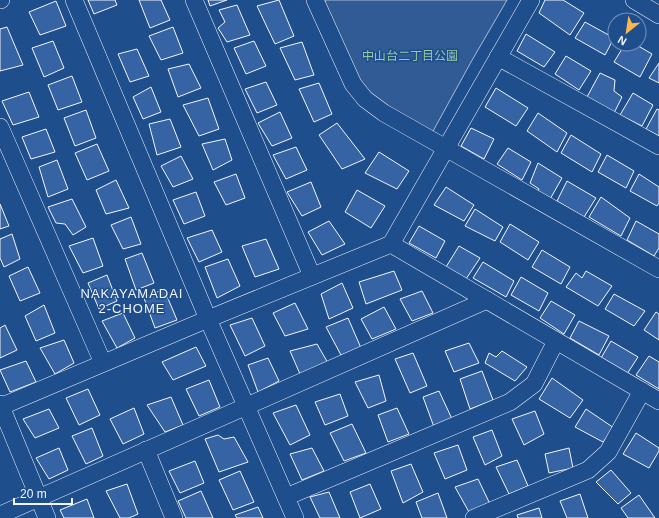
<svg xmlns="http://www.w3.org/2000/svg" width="659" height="518" font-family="Arial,'Noto Sans JP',sans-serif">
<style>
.green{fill:#305b95;stroke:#a8bbd7}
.building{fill:#3563a3;stroke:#f2f6ff}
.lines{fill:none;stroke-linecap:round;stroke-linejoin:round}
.minor-casing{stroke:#f2f6ff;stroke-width:18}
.minor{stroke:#1f4e8c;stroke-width:17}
.labels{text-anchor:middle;stroke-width:3;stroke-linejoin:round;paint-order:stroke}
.park-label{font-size:12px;fill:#97c8a6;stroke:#1f4e8c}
.neighbourhood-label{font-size:13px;letter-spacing:1px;fill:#f2f6ff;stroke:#1f4e8c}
</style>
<rect width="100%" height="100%" fill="#1f4e8c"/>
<!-- green -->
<polygon class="green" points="326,0 507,0 471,62 432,133 373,99 357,80 324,5"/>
<!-- building -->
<g class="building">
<polygon points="88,0 115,0 117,5 94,14"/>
<polygon points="139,0 161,0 170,20 150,28"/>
<polygon points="208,0 227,0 210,6"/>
<polygon points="279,0 294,36 275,44 257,6"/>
<polygon points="545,0 563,0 584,13 570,35 539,13"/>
<polygon points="56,1 66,26 40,35 29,12"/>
<polygon points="237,5 250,35 227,42 218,28 225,22 219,10"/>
<polygon points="585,22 614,38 605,55 575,38"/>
<polygon points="7,27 23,65 0,71 0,29"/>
<polygon points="173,27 183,53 161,60 149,36"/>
<polygon points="526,34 555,52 544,67 517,51"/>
<polygon points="53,41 64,68 44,77 32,48"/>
<polygon points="254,41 266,66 246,74 234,48"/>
<polygon points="302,42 314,75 295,80 280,48"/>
<polygon points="631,44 635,44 652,54 640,77 614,62 622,49 627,51"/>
<polygon points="137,49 149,76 130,82 118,54"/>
<polygon points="566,56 591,71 579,90 555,74"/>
<polygon points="659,63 659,83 649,78"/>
<polygon points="189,64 201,88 178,97 168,69"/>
<polygon points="600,73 615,80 614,91 622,97 614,113 587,97"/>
<polygon points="72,76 82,102 58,110 48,85"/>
<polygon points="266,82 277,105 257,113 245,89"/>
<polygon points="319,83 332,114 314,122 299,89"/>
<polygon points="151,87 161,112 143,119 133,97"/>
<polygon points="496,88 528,108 516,126 485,107"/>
<polygon points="29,92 39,117 13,125 2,101"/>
<polygon points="633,93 653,105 642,126 620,115"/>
<polygon points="208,98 219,129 199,136 183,105"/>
<polygon points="657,109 659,110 659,136 646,129"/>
<polygon points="86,110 96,138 75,146 64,118"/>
<polygon points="280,112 292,138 272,146 258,123"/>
<polygon points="538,113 567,133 557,152 527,131"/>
<polygon points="170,119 181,147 157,155 149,124"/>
<polygon points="337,123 365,159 342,169 319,135"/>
<polygon points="471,128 494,139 484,159 461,146"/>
<polygon points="46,129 55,152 31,159 22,137"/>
<polygon points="571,135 601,154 592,172 561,153"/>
<polygon points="225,139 232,160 213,170 202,144"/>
<polygon points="97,144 109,171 87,180 75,153"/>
<polygon points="296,147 307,170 286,179 273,155"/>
<polygon points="508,148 531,162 522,180 497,164"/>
<polygon points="379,152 409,171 397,189 365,173"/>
<polygon points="607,155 634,171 626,188 598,172"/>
<polygon points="181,156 193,179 173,187 161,166"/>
<polygon points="57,160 68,189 48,197 39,167"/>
<polygon points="538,163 562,178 549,201 537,193 539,189 530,183"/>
<polygon points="236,174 245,198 226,205 214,182"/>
<polygon points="639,174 659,187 659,203 657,206 630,191"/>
<polygon points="116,180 129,208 106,214 96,190"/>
<polygon points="567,181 596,198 584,217 557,201"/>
<polygon points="311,182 321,207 302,216 287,192"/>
<polygon points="446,187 474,205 464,221 434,205"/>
<polygon points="357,190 385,206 371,228 345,212"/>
<polygon points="196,192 205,216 184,224 173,200"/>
<polygon points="601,197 630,218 621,236 589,217"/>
<polygon points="72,199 86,227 73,235 65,224 56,223 48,207"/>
<polygon points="0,204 9,226 0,229"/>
<polygon points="475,209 503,227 495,241 465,226"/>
<polygon points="131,217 141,244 123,249 111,225"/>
<polygon points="329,221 345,244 322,255 308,232"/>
<polygon points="636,221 659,234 659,248 654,256 627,240"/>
<polygon points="510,224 539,242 528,260 500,242"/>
<polygon points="419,226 445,241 436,258 409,243"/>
<polygon points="212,230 222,252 199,262 187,238"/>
<polygon points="12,234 20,259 4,267 0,258 0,239"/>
<polygon points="93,238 103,266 83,273 69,246"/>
<polygon points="266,239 279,269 255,277 242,246"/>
<polygon points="459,246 480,258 466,279 446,267"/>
<polygon points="542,250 570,267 561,284 532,267"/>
<polygon points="142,253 154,283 136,290 125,259"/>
<polygon points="228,259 240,286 217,298 205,267"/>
<polygon points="483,262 514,281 506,297 473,278"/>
<polygon points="28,267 40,293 20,301 9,276"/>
<polygon points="394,271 402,290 366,304 359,282"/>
<polygon points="586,271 612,286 598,306 566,287 576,273 582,278"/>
<polygon points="107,275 117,301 99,309 88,283"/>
<polygon points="521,277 548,293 539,311 511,295"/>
<polygon points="342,283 353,308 329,319 321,294"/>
<polygon points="164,289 177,320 155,328 144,298"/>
<polygon points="422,291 433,313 412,321 400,299"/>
<polygon points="614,294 645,311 634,326 605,309"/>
<polygon points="551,301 575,315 564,334 540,318"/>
<polygon points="295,303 308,329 285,336 273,313"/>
<polygon points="44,305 55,333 36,341 25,316"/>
<polygon points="384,307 396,329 372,339 361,319"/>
<polygon points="656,312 659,314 659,340 644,330"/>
<polygon points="123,313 135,338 117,348 102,321"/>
<polygon points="252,318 265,346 245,356 230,325"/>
<polygon points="348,318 361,348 341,355 326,327"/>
<polygon points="579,321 609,336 599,355 570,338"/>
<polygon points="5,325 17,350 0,358 0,328"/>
<polygon points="64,340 74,363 55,374 40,348"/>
<polygon points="611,341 638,357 627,374 601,358"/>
<polygon points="469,343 479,363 454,372 445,351"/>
<polygon points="317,344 328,363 300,374 290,351"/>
<polygon points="196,347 206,366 173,380 162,362"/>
<polygon points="502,351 527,367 515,381 485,363 489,353 496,357"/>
<polygon points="413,353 427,386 410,393 395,359"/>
<polygon points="649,356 659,362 659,389 636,375"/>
<polygon points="268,358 279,381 258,392 248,365"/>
<polygon points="26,361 36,382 10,392 0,370"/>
<polygon points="482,371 493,400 470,409 460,379"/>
<polygon points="379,375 386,401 368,408 355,382"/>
<polygon points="552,378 583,400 570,418 539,399"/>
<polygon points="209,380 220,407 199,416 186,389"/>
<polygon points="88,389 100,415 79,425 66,398"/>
<polygon points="439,391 452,419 434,427 423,397"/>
<polygon points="340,394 348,416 325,425 315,402"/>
<polygon points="171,397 183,425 165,432 147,405"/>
<polygon points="296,405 310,435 290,445 273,413"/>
<polygon points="134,408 144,434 123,444 110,419"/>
<polygon points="397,408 409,434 388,442 378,415"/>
<polygon points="49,409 59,428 35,438 23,419"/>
<polygon points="586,409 614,428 603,442 575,427"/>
<polygon points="535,411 544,434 524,445 512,419"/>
<polygon points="352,424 366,453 344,461 330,433"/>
<polygon points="92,428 103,456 86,464 72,436"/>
<polygon points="492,430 502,456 485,465 473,437"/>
<polygon points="636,433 659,448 659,451 649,468 623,454"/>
<polygon points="218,435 224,439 234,437 248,462 219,472 205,439"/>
<polygon points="458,445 467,470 445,479 434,453"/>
<polygon points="59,448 68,470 49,479 36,458"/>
<polygon points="312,448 324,471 302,480 290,454"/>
<polygon points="569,448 573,468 549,473 545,454"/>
<polygon points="517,460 528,486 509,494 496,467"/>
<polygon points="195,461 204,483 180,493 169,471"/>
<polygon points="411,464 423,492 403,503 391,471"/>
<polygon points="611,470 631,493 618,504 596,482"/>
<polygon points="240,471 254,502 233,510 219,480"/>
<polygon points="478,479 490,504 469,512 455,487"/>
<polygon points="127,484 138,514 129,518 120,518 106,491"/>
<polygon points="370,484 381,509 360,518 350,492"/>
<polygon points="201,491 213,518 186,518 178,501"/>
<polygon points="329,492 340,518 320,518 310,497"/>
<polygon points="438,493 447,518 422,518 416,502"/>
<polygon points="580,494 588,518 567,518 560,501"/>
<polygon points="639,495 655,518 628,518 621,508"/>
<polygon points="87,499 94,518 64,518 60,510"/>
<polygon points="258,507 263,518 237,518 235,515"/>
<polygon points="539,508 542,518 518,518 517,515"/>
</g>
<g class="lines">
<!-- minor casing -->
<g class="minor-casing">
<g id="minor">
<polyline points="0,0 1,0"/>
<polyline points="74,0 208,319 295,518"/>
<polyline points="194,0 312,276"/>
<polyline points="315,0 353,84 365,99 384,113 659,269"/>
<polyline points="634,0 659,15"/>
<polyline points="498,57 659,146"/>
<polyline points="0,127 103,363"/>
<polyline points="391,244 659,401"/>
<polyline points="0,404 47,518"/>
<polyline points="0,407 208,319 391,244 531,0"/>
<polyline points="146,450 174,518"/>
<polyline points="286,497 510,402 534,384 556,341"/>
<polyline points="0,515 487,300"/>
<polyline points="474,518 588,470 608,452 642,391"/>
</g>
</g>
<!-- minor -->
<use href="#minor" class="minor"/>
</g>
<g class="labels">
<!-- park labels -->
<g class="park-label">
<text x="410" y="60">中山台二丁目公園</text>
</g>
<!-- neighbourhood labels -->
<g class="neighbourhood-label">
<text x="132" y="298">NAKAYAMADAI<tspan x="132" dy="15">2-CHOME</tspan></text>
</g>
</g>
<!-- north arrow -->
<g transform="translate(627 32) rotate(210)"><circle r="19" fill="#1f4e8c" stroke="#7391ba"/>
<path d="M0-3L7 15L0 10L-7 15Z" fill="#ffb74d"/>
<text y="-6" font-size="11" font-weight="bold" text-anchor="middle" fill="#f2f6ff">N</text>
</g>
<!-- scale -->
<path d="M14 498v6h58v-6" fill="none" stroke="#f2f6ff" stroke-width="2"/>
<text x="20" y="498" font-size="12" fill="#f2f6ff" stroke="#1f4e8c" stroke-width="3" paint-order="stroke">20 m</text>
</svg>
